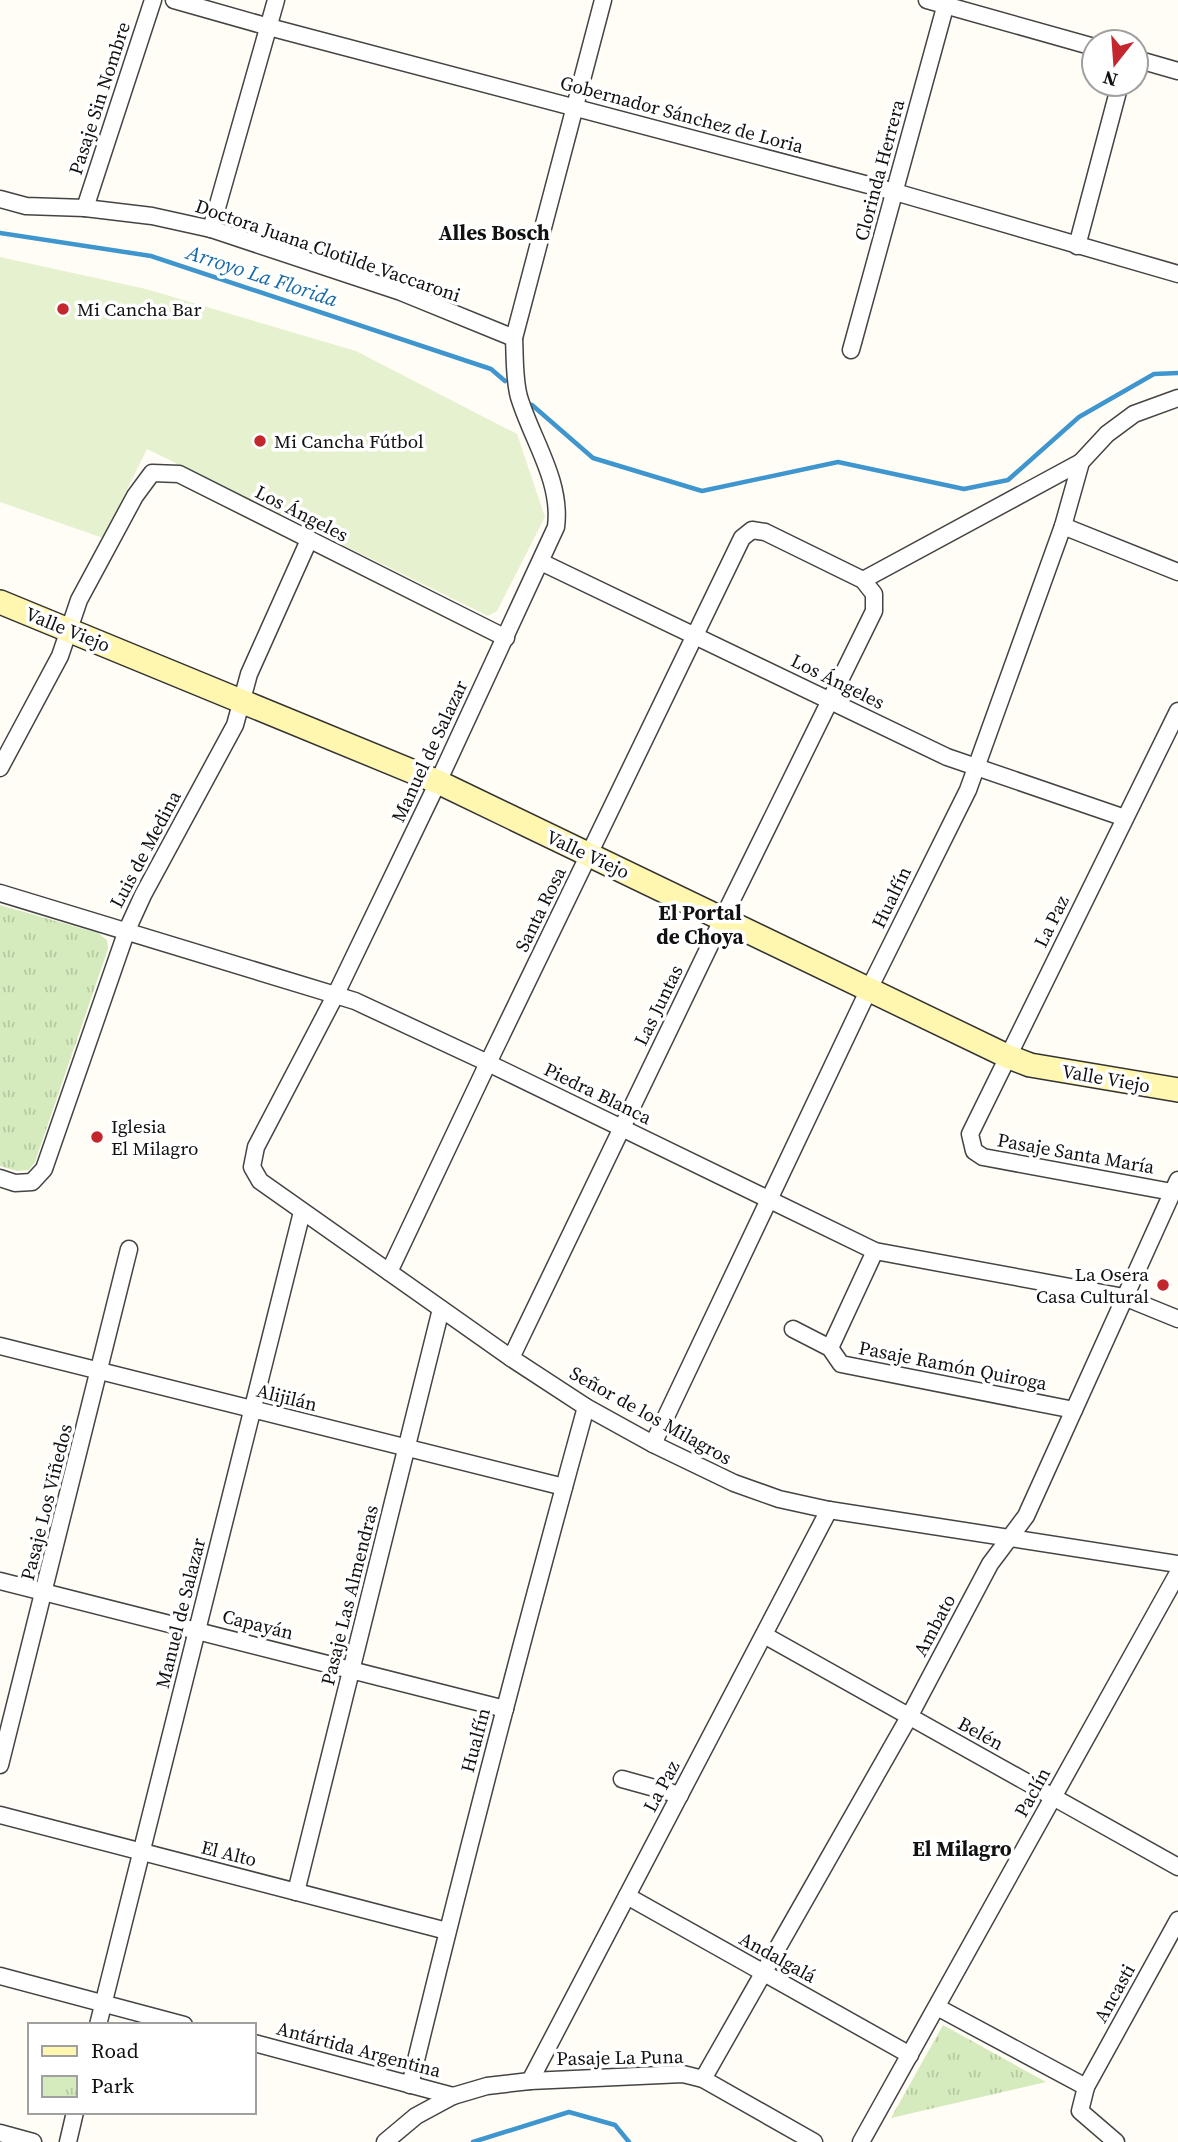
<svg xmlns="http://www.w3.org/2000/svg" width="1178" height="2142" font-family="'Source Serif 4',serif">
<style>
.park{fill:url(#park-tufts)}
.pitch{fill:#e6f2cf}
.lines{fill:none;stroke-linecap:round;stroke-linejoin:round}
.stream{stroke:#3f96cf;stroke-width:4.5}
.street-casing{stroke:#444;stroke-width:19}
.secondary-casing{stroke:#333;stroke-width:26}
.street{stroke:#fff;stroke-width:16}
.secondary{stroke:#fff6b0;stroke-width:23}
.poi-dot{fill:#c4262e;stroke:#fff;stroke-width:2.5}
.labels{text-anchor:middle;stroke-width:7;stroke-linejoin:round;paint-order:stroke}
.street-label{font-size:19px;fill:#111;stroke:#fff}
.poi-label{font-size:19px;fill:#111;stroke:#fff;text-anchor:start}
.neighbourhood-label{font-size:21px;font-weight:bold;fill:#111;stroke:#fff}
.water-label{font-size:21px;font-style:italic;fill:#1768a6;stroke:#fff}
</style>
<defs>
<pattern id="park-tufts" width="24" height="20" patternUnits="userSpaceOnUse" patternTransform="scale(1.75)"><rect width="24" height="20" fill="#d5ebbd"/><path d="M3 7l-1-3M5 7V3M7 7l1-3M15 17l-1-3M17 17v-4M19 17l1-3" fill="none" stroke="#b6c8a1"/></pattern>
</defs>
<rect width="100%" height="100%" fill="#fffdf5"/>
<!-- park -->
<g class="park">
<polygon points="0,905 98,933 107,940 108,949 35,1162 29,1170 17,1171 0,1166"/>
<polygon points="943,2025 1046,2082 891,2118"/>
</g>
<!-- pitch -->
<polygon class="pitch" points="0,257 146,289 356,351 517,434 545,517 497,611 488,616 147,449 103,538 0,502"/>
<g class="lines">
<!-- stream -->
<g class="stream">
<polyline points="0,233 151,256 491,369 505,381"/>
<polyline points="532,405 593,458 702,491 838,462 964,489 1008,480 1079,417 1154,374 1178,373"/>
<polyline points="473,2142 569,2112 615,2125 629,2142"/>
</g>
<!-- street casing -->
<g class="street-casing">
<g id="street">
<polyline points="174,0 269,27 895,192 1178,274"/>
<path d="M603,0L514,338C515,357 514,379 519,397C532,440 562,481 556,527L438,782L335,996L256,1147L252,1167L260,1181L511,1358L586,1407L653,1444L734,1483L779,1499L829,1510L1178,1564"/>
<polyline points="927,0 1094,47"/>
<polyline points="1136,59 1178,71"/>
<polyline points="0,199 26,206 85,208 152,216 211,229 401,292 514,338"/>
<polyline points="85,208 153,0"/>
<polyline points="211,229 276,0"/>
<polyline points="1077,246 1120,84"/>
<polyline points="851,350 947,0"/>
<polyline points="1063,526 1178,572"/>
<polyline points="541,562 947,757 1125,818"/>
<polyline points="863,580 1081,462"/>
<polyline points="0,768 60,656 79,600 135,496 152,473 179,474 506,638"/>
<polyline points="0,893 355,1001 488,1063 875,1251 1124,1297 1178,1319"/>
<polyline points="0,1178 15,1183 32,1182 44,1169 127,930 143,895 235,725 249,674 309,540"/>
<polyline points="1172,1192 983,1157 974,1151 970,1134 1178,711"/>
<polyline points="389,1272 488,1063 742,538 752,530 765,532 863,580 874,594 874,611 723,918 511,1358"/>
<polyline points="793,1329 830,1348 841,1364 1074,1410"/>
<polyline points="0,1346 564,1487"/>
<polyline points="830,1348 875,1251"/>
<polyline points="653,1444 869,989 968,790 1063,526 1081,462 1107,434 1134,414 1178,398"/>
<polyline points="0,1581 505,1709"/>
<polyline points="764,1635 1178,1867"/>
<polyline points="0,1765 129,1249"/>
<polyline points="622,1779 680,1795"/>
<polyline points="0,1815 447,1931"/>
<polyline points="296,1892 441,1309"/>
<polyline points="627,1896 910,2055"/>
<polyline points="0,1976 184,2025"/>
<polyline points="937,2007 1086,2087"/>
<polyline points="98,2025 302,1212"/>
<polyline points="254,2043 453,2096"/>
<polyline points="703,2079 909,1717 990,1564 1026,1516 1178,1180"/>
<polyline points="530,2081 829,1510"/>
<path d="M410,2085C465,1858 524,1632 586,1407"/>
<polyline points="0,2133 33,2142"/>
<polyline points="68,2142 75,2112"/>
<polyline points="385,2142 416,2116 453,2096 487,2086 530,2081 683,2074 703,2079 814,2142"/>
<polyline points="861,2142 1178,1573"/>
<polyline points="1116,2142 1080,2111 1086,2087 1178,1920"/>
</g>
</g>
<!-- secondary casing -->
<g class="secondary-casing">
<polyline id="secondary" points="0,602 438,782 1009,1057 1030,1065 1178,1090"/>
</g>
<!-- street -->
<use href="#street" class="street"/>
<!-- secondary -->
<use href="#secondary" class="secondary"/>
</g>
<!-- markers -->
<g class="poi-dot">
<circle cx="63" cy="309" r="7"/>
<circle cx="260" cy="441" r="7"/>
<circle cx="97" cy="1137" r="7"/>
<circle cx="1163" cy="1285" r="7"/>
</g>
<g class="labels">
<!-- street labels -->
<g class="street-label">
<text transform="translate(99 98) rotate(-72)" y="7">Pasaje Sin Nombre</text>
<text transform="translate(682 114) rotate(15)" y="7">Gobernador Sánchez de Loria</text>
<text transform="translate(879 170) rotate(-75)" y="7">Clorinda Herrera</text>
<text transform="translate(328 250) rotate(19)" y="7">Doctora Juana Clotilde Vaccaroni</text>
<text transform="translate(302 513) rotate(27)" y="7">Los Ángeles</text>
<text transform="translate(68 629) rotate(22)" y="7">Valle Viejo</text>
<text transform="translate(838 681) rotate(26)" y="7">Los Ángeles</text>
<text transform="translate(429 751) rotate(-65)" y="7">Manuel de Salazar</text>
<text transform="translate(145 849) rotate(-62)" y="7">Luis de Medina</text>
<text transform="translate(588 854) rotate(25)" y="7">Valle Viejo</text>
<text transform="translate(891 897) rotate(-64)" y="7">Hualfín</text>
<text transform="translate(540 909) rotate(-64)" y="7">Santa Rosa</text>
<text transform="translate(1051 921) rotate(-64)" y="7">La Paz</text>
<text transform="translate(658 1005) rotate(-64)" y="7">Las Juntas</text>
<text transform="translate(1106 1078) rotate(10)" y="7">Valle Viejo</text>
<text transform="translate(598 1093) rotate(26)" y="7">Piedra Blanca</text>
<text transform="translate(1076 1153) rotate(10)" y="7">Pasaje Santa María</text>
<text transform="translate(953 1365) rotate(11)" y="7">Pasaje Ramón Quiroga</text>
<text transform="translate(287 1397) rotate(14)" y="7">Alijilán</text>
<text transform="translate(651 1415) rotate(29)" y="7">Señor de los Milagros</text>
<text transform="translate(46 1502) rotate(-76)" y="7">Pasaje Los Viñedos</text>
<text transform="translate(349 1595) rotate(-76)" y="7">Pasaje Las Almendras</text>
<text transform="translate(180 1613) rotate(-76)" y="7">Manuel de Salazar</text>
<text transform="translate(258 1624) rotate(14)" y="7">Capayán</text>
<text transform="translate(934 1625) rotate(-62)" y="7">Ambato</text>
<text transform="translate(981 1733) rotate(29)" y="7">Belén</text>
<text transform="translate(475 1740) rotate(-75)" y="7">Hualfín</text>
<text transform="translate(661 1786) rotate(-62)" y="7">La Paz</text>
<text transform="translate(1032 1792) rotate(-61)" y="7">Paclín</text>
<text transform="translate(229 1853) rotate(14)" y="7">El Alto</text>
<text transform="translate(778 1957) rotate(29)" y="7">Andalgalá</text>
<text transform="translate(1114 1993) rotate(-61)" y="7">Ancasti</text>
<text transform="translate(359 2049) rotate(15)" y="7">Antártida Argentina</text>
<text transform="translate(620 2057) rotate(-1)" y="7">Pasaje La Puna</text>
</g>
<!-- poi labels -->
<g class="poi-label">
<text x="77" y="316">Mi Cancha Bar</text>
<text x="274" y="448">Mi Cancha Fútbol</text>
<text x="111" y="1133">Iglesia<tspan x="111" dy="22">El Milagro</tspan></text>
<text x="1149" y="1281" text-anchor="end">La Osera<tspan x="1149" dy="22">Casa Cultural</tspan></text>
</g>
<!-- neighbourhood labels -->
<g class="neighbourhood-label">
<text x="494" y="240">Alles Bosch</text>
<text x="700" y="920">El Portal<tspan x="700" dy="24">de Choya</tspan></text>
<text x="962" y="1856">El Milagro</text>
</g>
<!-- water labels -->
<g class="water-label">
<text transform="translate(262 276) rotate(18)" y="7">Arroyo La Florida</text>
</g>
</g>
<!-- legend -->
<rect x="28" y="2023" width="228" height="91" fill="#ffffff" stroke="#a0a0a0" stroke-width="2"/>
<rect x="42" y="2046" width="35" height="10" fill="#fff6b0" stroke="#a0a0a0" stroke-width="2"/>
<text x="91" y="2058" font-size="21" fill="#111111">Road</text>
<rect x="42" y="2076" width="35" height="21" fill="url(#park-tufts)" stroke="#a0a0a0" stroke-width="2"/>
<text x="91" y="2093" font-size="21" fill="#111111">Park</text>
<!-- north arrow -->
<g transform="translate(1115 63) rotate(197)"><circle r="33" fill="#ffffff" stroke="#a0a0a0" stroke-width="2"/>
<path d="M0-5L12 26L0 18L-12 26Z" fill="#c4262e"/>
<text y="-10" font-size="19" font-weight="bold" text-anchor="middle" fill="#111111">N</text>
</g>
</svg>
